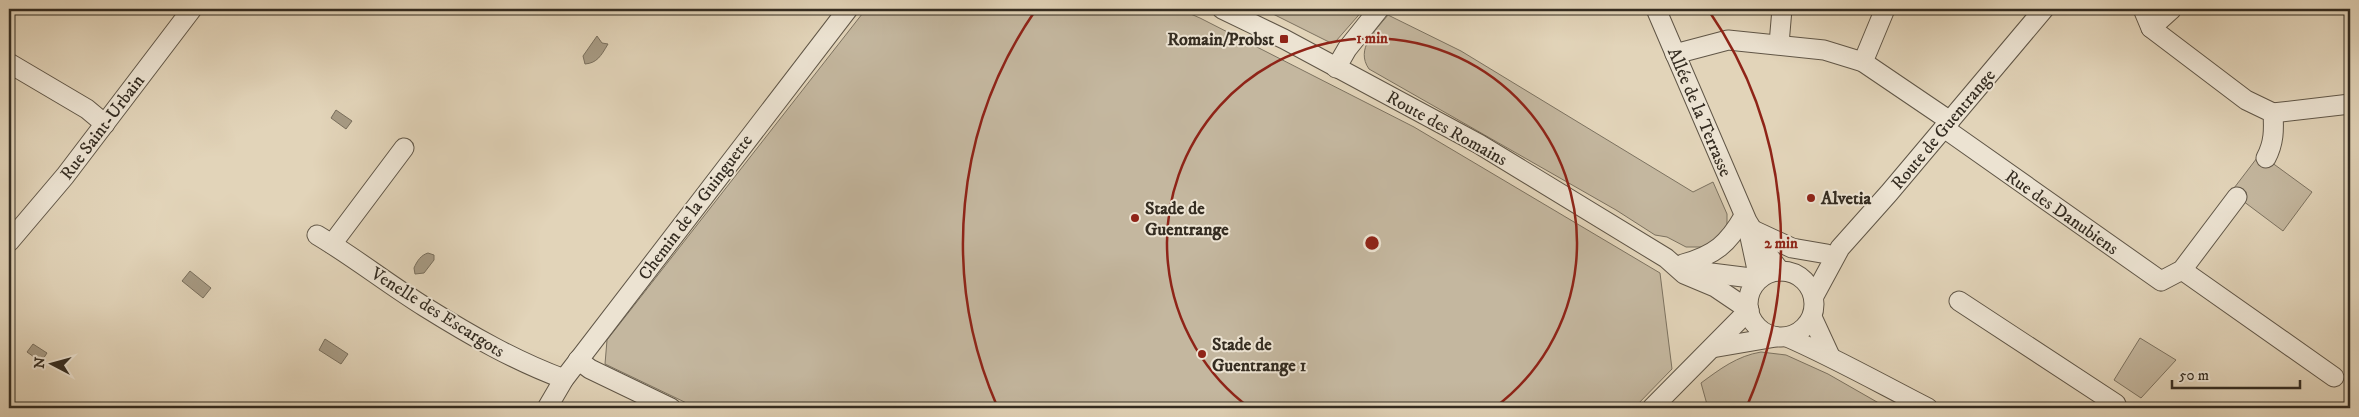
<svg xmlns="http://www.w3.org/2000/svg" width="2359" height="417" font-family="'IM FELL DW Pica',serif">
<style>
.green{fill:#c4b79f;stroke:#7c7260}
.water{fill:#a79b85;stroke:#796f5d}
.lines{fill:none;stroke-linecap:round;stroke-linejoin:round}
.minor-casing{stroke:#605647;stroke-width:21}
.minor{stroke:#ece3d2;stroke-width:19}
.ring{fill:none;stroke:#8f2418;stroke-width:2.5}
.poi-dot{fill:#8f2418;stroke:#ece3d2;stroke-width:2}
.labels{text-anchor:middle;stroke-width:4;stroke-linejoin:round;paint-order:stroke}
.poi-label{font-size:18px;font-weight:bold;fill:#342c21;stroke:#ece3d2;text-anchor:start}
.street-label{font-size:18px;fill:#342c21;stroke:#ece3d2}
.centre{fill:#8f2418;stroke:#ece3d2;stroke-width:2.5}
.ring-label{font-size:15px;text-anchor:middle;font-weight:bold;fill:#8f2418;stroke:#ece3d2;stroke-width:4;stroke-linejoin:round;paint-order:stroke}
</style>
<rect width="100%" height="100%" fill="#e2d4b9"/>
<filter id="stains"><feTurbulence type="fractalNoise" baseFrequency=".004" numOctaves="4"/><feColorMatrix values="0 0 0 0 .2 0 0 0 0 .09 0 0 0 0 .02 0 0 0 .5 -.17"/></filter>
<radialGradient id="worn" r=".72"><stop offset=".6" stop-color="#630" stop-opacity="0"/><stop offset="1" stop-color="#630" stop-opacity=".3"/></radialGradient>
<!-- green -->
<g class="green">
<polygon points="866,9 1179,9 1200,18 1414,127 1660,273 1672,369 1634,408 697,408 605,364 607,340"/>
<polygon points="1263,9 1364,9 1336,41 1331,43"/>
<path d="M1388,15L1461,51L1693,192L1713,182L1727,214V234L1706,247H1686L1667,237L1655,235L1616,210L1369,69C1355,49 1375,31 1388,15Z"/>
<polygon points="2260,154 2312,192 2283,231 2231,192"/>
<polygon points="2140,338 2176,360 2141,398 2114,380"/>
<path d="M1761,352L1786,355L1828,374L1884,406L1883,408H1708L1701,383C1720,369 1737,356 1761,352Z"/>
</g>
<!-- water -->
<g class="water">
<path d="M597,36L602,43L608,44C601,56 597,63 585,64L583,56Z"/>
<polygon points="336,110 352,121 346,129 331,118"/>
<path d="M428,253L434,255V260L424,273L415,274L414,268C417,261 421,255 428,253Z"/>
<polygon points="190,271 211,288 203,298 182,281"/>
<polygon points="325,339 348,354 341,364 319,350"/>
<polygon points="33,344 47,353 41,362 27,352"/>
</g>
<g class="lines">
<!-- minor casing -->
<g class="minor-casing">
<g id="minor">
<polyline points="1222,9 1284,39 1479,144 1666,258 1684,274 1715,287 1749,310"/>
<polyline points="1656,9 1747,221 1765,251 1780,271"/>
<path d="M2143,9L2151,28L2246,100L2273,113C2274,130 2274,143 2266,158"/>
<polyline points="2151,28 2172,9"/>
<polyline points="1779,44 1782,9"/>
<polyline points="1675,54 1728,40 1824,50 1863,62 1950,121"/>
<polyline points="1863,62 1885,9"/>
<polyline points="9,63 87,109 105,124"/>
<polyline points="1336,68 1347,49 1379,9"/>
<polyline points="2273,113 2350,104"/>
<polyline points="1944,128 2161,281 2182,270 2237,197"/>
<polyline points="1753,230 1792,248 1827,254"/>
<path d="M317,235C354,257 388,284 425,307C470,335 515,361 564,379"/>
<polyline points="9,242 65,176 192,9"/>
<polyline points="332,244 404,148"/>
<path d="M1683,264C1715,255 1728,244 1744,216"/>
<polyline points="1696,268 1711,273 1759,279 1750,237"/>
<polyline points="2182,270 2334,377"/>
<circle cx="1781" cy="304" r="33"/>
<polyline points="1814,296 1840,248 1889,193 2044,9"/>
<polyline points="1959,301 2116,404 2117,408"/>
<polyline points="1812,317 1830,356"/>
<path d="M1787,337C1835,358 1881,384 1928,408"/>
<polyline points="1712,348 1776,337"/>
<polyline points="578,360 590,369 671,408"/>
<polyline points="547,408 564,379 848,9"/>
<polyline points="1652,408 1749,310"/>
</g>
</g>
<!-- minor -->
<use href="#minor" class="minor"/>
</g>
<!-- distance rings -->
<g class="ring">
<path d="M1250 408A205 205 0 1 1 1494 408"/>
<path d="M997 406A409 409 0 0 1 1035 11M1709 11A409 409 0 0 1 1747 406"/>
</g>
<!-- markers -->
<g class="poi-dot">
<rect x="1279" y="34" width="10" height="10" rx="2.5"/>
<circle cx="1811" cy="198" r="5"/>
<circle cx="1135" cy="218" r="5"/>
<circle cx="1202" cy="354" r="5"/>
</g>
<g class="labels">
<!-- poi labels -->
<g class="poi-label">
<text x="1274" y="45" text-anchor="end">Romain/Probst</text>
<text x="1821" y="204">Alvetia</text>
<text x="1145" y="214">Stade de<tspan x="1145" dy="21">Guentrange</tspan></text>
<text x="1212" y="350">Stade de<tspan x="1212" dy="21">Guentrange 1</tspan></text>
</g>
<!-- street labels -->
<g class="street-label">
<text transform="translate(1700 112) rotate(67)" y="6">Allée de la Terrasse</text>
<text transform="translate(102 127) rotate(-53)" y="6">Rue Saint-Urbain</text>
<text transform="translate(1447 128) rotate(29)" y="6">Route des Romains</text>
<text transform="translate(1943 129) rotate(-50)" y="6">Route de Guentrange</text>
<text transform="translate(695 207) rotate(-53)" y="6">Chemin de la Guinguette</text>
<text transform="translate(2062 212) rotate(35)" y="6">Rue des Danubiens</text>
<text transform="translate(438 312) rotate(32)" y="6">Venelle des Escargots</text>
</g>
</g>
<circle cx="1372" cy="243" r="8" class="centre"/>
<g class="ring-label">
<text x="1372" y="43">1 min</text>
<text x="1781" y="248">2 min</text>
</g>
<!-- margin -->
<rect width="2359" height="417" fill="none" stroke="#e2d4b9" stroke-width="30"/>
<rect x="10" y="10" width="2339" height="397" fill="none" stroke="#342c21" stroke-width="2.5"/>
<rect x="15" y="15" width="2329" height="387" fill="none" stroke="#342c21"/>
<!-- north arrow -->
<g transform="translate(52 364) rotate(276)" stroke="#ece3d2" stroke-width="4" paint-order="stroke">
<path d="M0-4L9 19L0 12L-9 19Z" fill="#342c21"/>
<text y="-8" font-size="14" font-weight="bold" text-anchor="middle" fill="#342c21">N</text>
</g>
<!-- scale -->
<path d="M2172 380v8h128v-8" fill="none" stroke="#342c21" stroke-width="2.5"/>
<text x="2179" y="380" font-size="15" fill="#342c21" stroke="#ece3d2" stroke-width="4" paint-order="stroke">50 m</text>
<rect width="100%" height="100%" filter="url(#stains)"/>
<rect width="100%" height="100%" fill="url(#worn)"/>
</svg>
